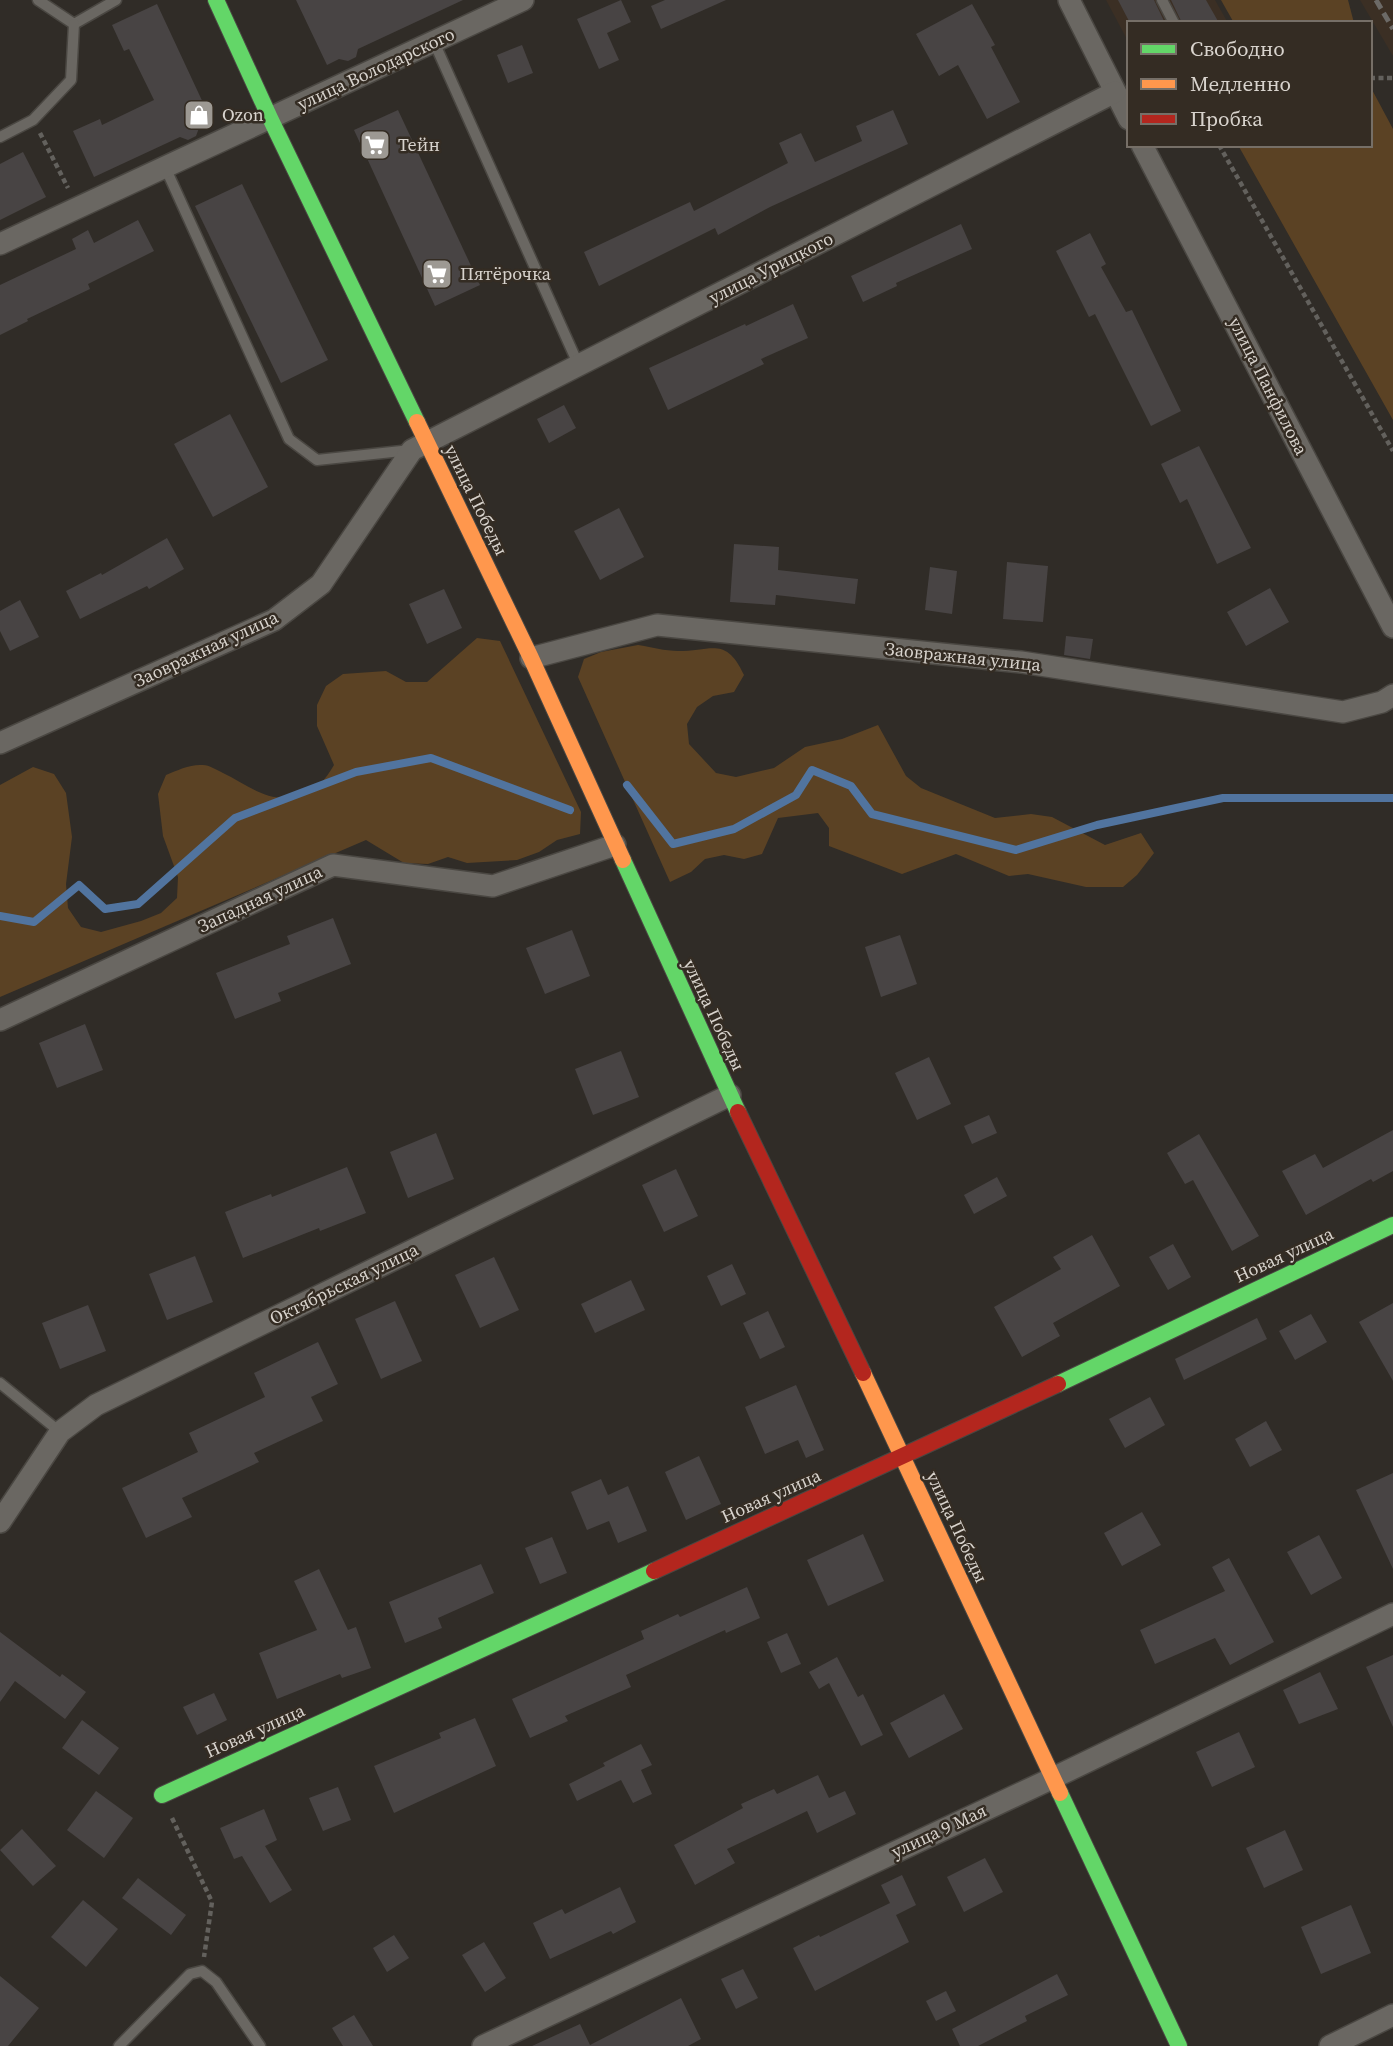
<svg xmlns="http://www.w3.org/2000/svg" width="1393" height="2046" font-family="'Source Serif 4',serif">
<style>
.built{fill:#3b2f24}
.green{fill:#5b4224}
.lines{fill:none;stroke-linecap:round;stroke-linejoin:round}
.stream{stroke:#51749f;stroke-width:8}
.building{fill:#484444}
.lane-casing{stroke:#4a4742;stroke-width:13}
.street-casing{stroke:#4a4742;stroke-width:24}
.fast-casing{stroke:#4a4742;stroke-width:18}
.slow-casing{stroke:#4a4742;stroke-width:18}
.jam-casing{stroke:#4a4742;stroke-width:18}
.path{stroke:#63615d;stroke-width:4.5;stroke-dasharray:5 3.5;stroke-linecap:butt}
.lane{stroke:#6a6762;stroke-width:10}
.street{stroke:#6a6762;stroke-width:21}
.fast{stroke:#63d668;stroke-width:16}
.slow{stroke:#ff974d;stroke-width:16}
.jam{stroke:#b3261e;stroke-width:16}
.rail{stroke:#6c6a67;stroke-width:5;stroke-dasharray:10 5;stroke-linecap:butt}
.labels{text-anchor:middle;stroke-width:5;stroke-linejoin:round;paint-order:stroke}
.street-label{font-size:18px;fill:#d8d3cd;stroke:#342c23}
.poi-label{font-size:18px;fill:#d8d3cd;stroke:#342c23;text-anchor:start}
</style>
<rect width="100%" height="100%" fill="#302c27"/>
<!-- built -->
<g class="built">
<polygon points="1106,0 1215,0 1228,23 1129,23 1129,43"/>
<polygon points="1360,0 1393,0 1393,56"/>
</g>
<!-- green -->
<g class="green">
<polygon points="1221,0 1348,0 1354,23 1234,23"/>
<polygon points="1370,86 1393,129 1393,420 1238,145 1370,145"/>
<path d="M477,638L500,641L581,812L580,834L557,840L539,852L517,860L467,863L448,857L428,864L404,863L366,840L0,997V785L33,767L54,774L66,793L72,837L66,884L68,908L81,927L101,932L141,921L161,913L177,898L178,877L163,836L158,794L166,775C178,770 190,764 203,765C209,765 217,770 223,773C248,785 269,804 298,796C317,791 325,780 334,765L317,726V705L326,686L343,674L386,671L406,682H427Z"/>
<path d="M638,645C651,647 665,651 678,651C712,651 726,636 744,675L734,692L713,696L697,707L687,724L689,744L716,773L736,777L774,768L805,747L842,739L878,725L906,776L921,788L995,818L1031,814L1052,817L1105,845L1141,833L1154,853L1137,875L1123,887H1086L1028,874L1009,876L956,854L902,874L829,846V828L818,813L778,818L762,854L744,859L724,855L705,859L691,872L670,882L578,677L584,659L601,652Z"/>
</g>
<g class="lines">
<!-- stream -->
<g class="stream">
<polyline points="627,785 673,844 734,829 796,795 812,770 851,786 872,814 1016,850 1097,825 1223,798 1393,798"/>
<polyline points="0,916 34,922 79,885 105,909 138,904 235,818 356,772 431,758 570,810"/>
</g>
</g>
<!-- building -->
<g class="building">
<polygon points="296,0 463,0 358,49 356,57 348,61 339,59 327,65"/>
<polygon points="621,0 631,22 607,33 619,60 599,69 577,19"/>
<polygon points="665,0 726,0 661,29 651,6"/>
<polygon points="1118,0 1154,0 1165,23 1130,23"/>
<polygon points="1171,0 1206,0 1219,23 1182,23"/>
<polygon points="157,4 212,122 199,128 196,136 188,140 180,137 94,177 73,131 100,119 102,125 154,100 129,49 124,51 112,25"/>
<polygon points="972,4 995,45 991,47 1020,102 987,119 958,65 939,76 916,34"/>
<polygon points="522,45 533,73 508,83 497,55"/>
<polygon points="398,110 480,285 435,306 354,130"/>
<polygon points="893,110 908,144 770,207 718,235 715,228 599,286 584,252 690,202 694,211 788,163 779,143 801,133 815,162 862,141 856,126"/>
<polygon points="23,152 46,197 0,220 0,164"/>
<polygon points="242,184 328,360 281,383 195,206"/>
<polygon points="138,220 154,251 88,284 90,289 27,319 28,321 0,335 0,285 76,249 72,239 88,230 94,243"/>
<polygon points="961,224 972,249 896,283 897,286 863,302 851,276"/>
<polygon points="1090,233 1106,264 1101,267 1126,312 1132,310 1181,411 1151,426 1095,314 1089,317 1056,251"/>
<polygon points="793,304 808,338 761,359 764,364 668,410 649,368 745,324 746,326"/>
<polygon points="564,405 576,428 549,443 537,419"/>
<polygon points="230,414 268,487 213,517 174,444"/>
<polygon points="1199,446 1251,548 1217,564 1187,499 1180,503 1161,464"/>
<polygon points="619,508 644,557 600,580 574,531"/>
<polygon points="167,538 184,569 149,589 147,586 80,619 66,591 101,573 102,575"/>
<polygon points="734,544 779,547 778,570 858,579 855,604 776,595 775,605 730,602"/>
<polygon points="1007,562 1048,566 1043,622 1003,619"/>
<polygon points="930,567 957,571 952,614 925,610"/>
<polygon points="1270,588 1289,622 1246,646 1227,612"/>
<polygon points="444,589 462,628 427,644 409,604"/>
<polygon points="20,600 39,637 10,651 0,631 0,611"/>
<polygon points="1066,636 1093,639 1090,659 1064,655"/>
<polygon points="333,918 351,964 278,993 281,1001 235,1019 216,973 290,944 287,936"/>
<polygon points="572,930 590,976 545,994 526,948"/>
<polygon points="900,935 917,984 881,997 865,947"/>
<polygon points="85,1024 103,1070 57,1088 39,1043"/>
<polygon points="621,1051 639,1097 593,1115 575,1069"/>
<polygon points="929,1057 951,1104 917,1120 895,1073"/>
<polygon points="989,1115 997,1133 972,1144 964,1126"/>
<polygon points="1393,1130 1393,1171 1373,1182 1371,1179 1306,1215 1282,1171 1315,1154 1323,1168"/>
<polygon points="436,1133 454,1179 408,1198 390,1152"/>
<polygon points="1199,1134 1259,1236 1232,1251 1193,1180 1185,1184 1167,1153"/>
<polygon points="347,1167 366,1213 320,1231 319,1228 243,1258 225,1212 271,1194 272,1197"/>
<polygon points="676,1169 698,1216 664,1232 642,1185"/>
<polygon points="997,1177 1007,1196 974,1214 964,1195"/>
<polygon points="1092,1235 1120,1286 1053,1323 1060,1336 1022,1357 994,1307 1061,1269 1053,1257"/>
<polygon points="1173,1244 1191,1277 1168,1290 1149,1257"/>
<polygon points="195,1256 213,1302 167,1320 149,1274"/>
<polygon points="494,1257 519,1310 480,1328 455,1275"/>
<polygon points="732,1264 746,1294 721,1306 707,1276"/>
<polygon points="631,1280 645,1310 595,1333 581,1304"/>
<polygon points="395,1301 422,1361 381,1379 355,1319"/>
<polygon points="1393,1303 1393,1381 1359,1322"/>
<polygon points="88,1305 106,1351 60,1369 42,1323"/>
<polygon points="768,1311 785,1347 760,1359 743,1323"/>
<polygon points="1311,1314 1327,1342 1295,1360 1279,1331"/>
<polygon points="1257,1318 1267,1339 1184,1380 1175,1359"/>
<polygon points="318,1342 338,1384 311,1397 323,1421 254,1453 259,1462 182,1498 192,1517 146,1538 122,1488 198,1452 189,1433 265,1397 254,1373"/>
<polygon points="796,1385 824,1450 806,1458 798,1440 765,1454 745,1407"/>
<polygon points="1150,1397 1165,1425 1125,1448 1109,1419"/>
<polygon points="1266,1421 1282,1450 1250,1467 1235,1439"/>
<polygon points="699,1456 721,1504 686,1520 665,1472"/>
<polygon points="1393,1473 1393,1569 1356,1490"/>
<polygon points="601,1479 608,1495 628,1486 647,1531 618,1543 609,1521 587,1530 571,1492"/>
<polygon points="1142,1512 1161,1545 1122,1566 1104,1533"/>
<polygon points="863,1534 884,1581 828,1606 807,1560"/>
<polygon points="1319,1535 1342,1578 1311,1595 1287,1552"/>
<polygon points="552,1537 567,1573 540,1584 525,1548"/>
<polygon points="1229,1558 1274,1642 1230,1665 1215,1638 1155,1664 1140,1630 1225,1591 1212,1567"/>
<polygon points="481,1564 494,1593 438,1618 442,1628 405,1643 389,1602"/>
<polygon points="319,1569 348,1630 356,1627 371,1668 342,1678 340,1674 277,1699 259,1653 317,1630 294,1581"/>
<polygon points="747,1587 760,1618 726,1633 725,1630 626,1675 631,1687 565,1716 568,1721 530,1738 512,1699 644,1639 641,1631 678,1614 680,1617"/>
<polygon points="0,1632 60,1677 62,1674 86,1692 65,1719 15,1681 0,1702"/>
<polygon points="787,1633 801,1664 781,1673 767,1642"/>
<polygon points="1393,1655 1393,1727 1366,1667"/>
<polygon points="837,1657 858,1697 863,1694 883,1735 861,1746 829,1683 819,1689 809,1672"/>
<polygon points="1320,1672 1338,1709 1299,1724 1283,1690"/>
<polygon points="214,1693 227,1720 197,1735 183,1707"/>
<polygon points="944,1694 963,1729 909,1758 890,1723"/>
<polygon points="475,1718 496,1766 394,1813 374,1766 441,1738 439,1733"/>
<polygon points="82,1720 119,1748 99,1775 62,1748"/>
<polygon points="1239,1732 1255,1767 1212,1787 1196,1752"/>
<polygon points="641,1744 652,1765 641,1770 652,1794 633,1803 621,1780 577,1801 569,1784 605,1766 603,1763"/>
<polygon points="818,1775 829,1798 845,1791 856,1814 817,1833 807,1811 727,1849 735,1863 695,1885 674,1845 743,1808 741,1804 774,1789 777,1794"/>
<polygon points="338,1787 351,1820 323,1831 309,1798"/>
<polygon points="96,1791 133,1818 104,1858 67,1830"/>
<polygon points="264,1809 277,1840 265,1846 292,1890 270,1903 242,1856 234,1859 220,1828"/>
<polygon points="22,1829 56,1866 33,1886 0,1850"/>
<polygon points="1285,1830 1303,1870 1264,1888 1246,1848"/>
<polygon points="985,1858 1003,1892 964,1912 947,1877"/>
<polygon points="902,1875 916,1905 896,1915 909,1942 815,1991 793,1948 819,1935 820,1937 890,1903 894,1911 881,1885"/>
<polygon points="138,1878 186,1915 171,1935 122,1898"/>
<polygon points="620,1887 636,1922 613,1934 611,1931 550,1959 533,1923 562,1909 565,1914"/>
<polygon points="83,1900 118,1929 86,1967 51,1937"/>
<polygon points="1351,1905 1371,1953 1321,1974 1301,1927"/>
<polygon points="394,1935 409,1958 387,1972 373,1948"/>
<polygon points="484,1942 506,1978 485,1992 462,1955"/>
<polygon points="743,1969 758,1998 736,2009 721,1979"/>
<polygon points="1057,1974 1068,1995 1025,2016 1027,2021 978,2046 960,2046 952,2029"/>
<polygon points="0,1976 39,2008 8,2046 0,2046"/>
<polygon points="946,1991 956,2011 936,2021 926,2001"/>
<polygon points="681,1998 701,2039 688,2046 532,2046 580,2024 590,2045"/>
<polygon points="354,2015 373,2046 343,2046 332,2028"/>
</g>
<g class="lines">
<!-- lane casing -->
<g class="lane-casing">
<g id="lane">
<polyline points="38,0 74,24 116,0"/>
<polyline points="1162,0 1174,23"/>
<polyline points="434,42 579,366"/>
<polyline points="0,137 33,120 71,80 74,24"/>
<polyline points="165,167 289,439 317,460 411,450"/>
<polyline points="0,1383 60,1432"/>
<polyline points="119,2046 190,1974 202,1971 216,1982 260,2046"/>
</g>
</g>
<!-- street casing -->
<g class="street-casing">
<g id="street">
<polyline points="1069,0 1129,119"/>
<polyline points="1142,145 1393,627"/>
<polyline points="0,244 523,0"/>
<polyline points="531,658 657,625 1021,662 1343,712 1382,702 1393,695"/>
<polyline points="0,743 274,620 321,584 412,450 1115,92"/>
<polyline points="0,1020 333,865 493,886 615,845"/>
<polyline points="0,1522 60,1432 96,1405 730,1095"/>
<polyline points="483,2046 1053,1778 1393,1614"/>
<polyline points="1330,2046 1393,2015"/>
</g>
</g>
<!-- fast casing -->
<g class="fast-casing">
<g id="fast">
<polyline points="216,0 270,118 417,422"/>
<polyline points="623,860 738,1112"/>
<polyline points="1058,1384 1393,1225"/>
<polyline points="1060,1793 1179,2046"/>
<polyline points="162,1795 654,1571"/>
</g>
</g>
<!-- slow casing -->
<g class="slow-casing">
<g id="slow">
<polyline points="417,422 531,658 623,860"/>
<polyline points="863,1373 1060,1793"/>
</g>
</g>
<!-- jam casing -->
<g class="jam-casing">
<g id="jam">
<polyline points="738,1112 863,1373"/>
<polyline points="654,1571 1058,1384"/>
</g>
</g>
<!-- path -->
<g class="path">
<polyline points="1370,78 1393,78"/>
<polyline points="40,133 68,188"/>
<polyline points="1219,145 1393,451"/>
<polyline points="172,1818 212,1902 204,1957"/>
</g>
<!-- lane -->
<use href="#lane" class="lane"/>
<!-- street -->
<use href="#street" class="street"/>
<!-- fast -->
<use href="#fast" class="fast"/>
<!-- slow -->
<use href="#slow" class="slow"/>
<!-- jam -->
<use href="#jam" class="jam"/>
<!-- rail -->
<polyline class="rail" points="1376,0 1393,29"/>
</g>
<!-- icons -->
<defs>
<g id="shop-square" transform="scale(1.575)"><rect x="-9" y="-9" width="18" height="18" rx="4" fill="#9d9993" stroke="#342c23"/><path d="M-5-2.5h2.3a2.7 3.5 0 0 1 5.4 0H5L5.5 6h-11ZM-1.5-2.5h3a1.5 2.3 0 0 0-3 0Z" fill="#fff"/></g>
<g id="supermarket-square" transform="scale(1.575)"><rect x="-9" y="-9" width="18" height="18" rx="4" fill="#9d9993" stroke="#342c23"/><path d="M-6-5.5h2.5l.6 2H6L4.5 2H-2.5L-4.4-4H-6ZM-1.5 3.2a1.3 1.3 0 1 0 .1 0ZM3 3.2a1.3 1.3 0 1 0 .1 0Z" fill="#fff"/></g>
</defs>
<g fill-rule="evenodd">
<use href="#shop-square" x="199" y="115"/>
<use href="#supermarket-square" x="375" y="145"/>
<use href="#supermarket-square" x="437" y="274"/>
</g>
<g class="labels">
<!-- street labels -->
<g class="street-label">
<text transform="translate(376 69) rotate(-25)" y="6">улица Володарского</text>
<text transform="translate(771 268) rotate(-27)" y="6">улица Урицкого</text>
<text transform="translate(1268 386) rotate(63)" y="6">улица Панфилова</text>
<text transform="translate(476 500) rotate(64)" y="6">улица Победы</text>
<text transform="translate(206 649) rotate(-25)" y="6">Заовражная улица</text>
<text transform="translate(963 657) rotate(6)" y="6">Заовражная улица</text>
<text transform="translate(260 899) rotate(-25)" y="6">Западная улица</text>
<text transform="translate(714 1015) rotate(65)" y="6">улица Победы</text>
<text transform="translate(1284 1255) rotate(-25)" y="6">Новая улица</text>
<text transform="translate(344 1284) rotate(-26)" y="6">Октябрьская улица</text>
<text transform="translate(771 1496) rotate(-24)" y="6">Новая улица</text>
<text transform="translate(957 1527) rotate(65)" y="6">улица Победы</text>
<text transform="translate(255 1731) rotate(-24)" y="6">Новая улица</text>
<text transform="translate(939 1831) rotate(-25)" y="6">улица 9 Мая</text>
</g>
<!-- poi labels -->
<g class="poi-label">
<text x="222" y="121">Ozon</text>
<text x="398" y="151">Тейн</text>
<text x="460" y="280">Пятёрочка</text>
</g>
</g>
<!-- legend -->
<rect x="1127" y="21" width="245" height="126" fill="#342c23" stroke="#766f67" stroke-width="2"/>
<rect x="1141" y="44" width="35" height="10" fill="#63d668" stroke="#766f67" stroke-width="2"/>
<text x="1190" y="56" font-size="21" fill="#d8d3cd">Свободно</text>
<rect x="1141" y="79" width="35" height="10" fill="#ff974d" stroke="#766f67" stroke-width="2"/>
<text x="1190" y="91" font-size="21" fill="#d8d3cd">Медленно</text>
<rect x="1141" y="114" width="35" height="10" fill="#b3261e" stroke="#766f67" stroke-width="2"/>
<text x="1190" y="126" font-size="21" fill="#d8d3cd">Пробка</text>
</svg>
